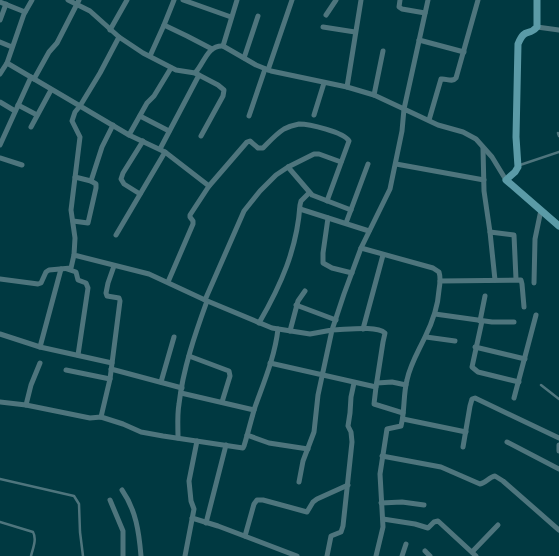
<svg xmlns="http://www.w3.org/2000/svg" width="559" height="556" font-family="Jost,sans-serif">
<style>
.lines{fill:none;stroke-linecap:round;stroke-linejoin:round}
.lane{stroke:#4e757d;stroke-width:2.5}
.street{stroke:#4e757d;stroke-width:5}
.secondary{stroke:#5b9ba7;stroke-width:7}
</style>
<rect width="100%" height="100%" fill="#003941"/>
<g class="lines">
<!-- lane -->
<g class="lane">
<polyline points="558,133 559,136"/>
<polyline points="520,165 559,152"/>
<polyline points="541,385 559,399"/>
<polyline points="0,479 74,496 79,504 80,532 83,556"/>
<path d="M0,522L33,532C37,539 33,548 31,556"/>
</g>
<!-- street -->
<g class="street">
<polyline points="68,0 90,11 119,37"/>
<polyline points="183,0 231,17"/>
<polyline points="400,0 399,7 402,9 425,13"/>
<polyline points="0,2 25,12"/>
<polyline points="326,15 336,0"/>
<polyline points="0,20 6,4"/>
<polyline points="164,25 187,36 212,49"/>
<polyline points="323,27 355,32"/>
<polyline points="537,27 559,30"/>
<polyline points="110,30 127,0"/>
<polyline points="419,40 464,52"/>
<polyline points="0,42 12,47"/>
<polyline points="223,46 237,0"/>
<polyline points="150,56 164,25 174,0"/>
<polyline points="244,58 258,16"/>
<polyline points="7,63 24,14 32,0"/>
<polyline points="268,70 292,0"/>
<polyline points="195,73 218,85 224,90 223,96 201,136"/>
<polyline points="0,74 7,63 80,106 75,112 72,121 80,137 71,210 75,238 74,255 149,274 205,300 272,328 310,334 332,330 344,294 361,248 390,189 402,131 404,109 438,125 463,132 476,139 492,157 506,180"/>
<polyline points="34,79 49,52 57,43 79,0"/>
<polyline points="347,87 374,95 404,109 428,0"/>
<polyline points="374,95 383,51"/>
<polyline points="0,102 15,111"/>
<polyline points="18,105 37,115"/>
<polyline points="314,115 324,83"/>
<polyline points="140,116 169,131"/>
<polyline points="249,116 265,69"/>
<path d="M429,120L441,79C446,78 452,83 456,78L478,0"/>
<polyline points="31,127 51,90"/>
<polyline points="129,135 147,103 154,96 171,68"/>
<polyline points="0,145 31,77"/>
<polyline points="483,148 484,191 490,232 495,280"/>
<polyline points="160,149 199,75"/>
<polyline points="0,158 22,165"/>
<polyline points="396,164 484,180"/>
<polyline points="288,167 312,195 351,210"/>
<polyline points="91,181 102,147 113,125"/>
<path d="M209,186L247,142L250,141L258,148H263C269,142 276,134 284,129C288,127 294,125 299,124C309,124 344,132 349,141L327,201"/>
<polyline points="140,194 124,184 121,179 123,173 143,141"/>
<polyline points="300,209 369,231"/>
<polyline points="328,218 323,253 323,263 332,268 352,273"/>
<polyline points="73,221 88,223 96,188 96,184 91,181 75,177"/>
<polyline points="346,223 368,164"/>
<polyline points="490,232 514,235 516,279"/>
<polyline points="116,235 165,152"/>
<path d="M361,248L433,268L439,272C441,278 440,284 439,290C438,306 432,323 425,337C418,352 410,365 407,380C403,395 405,411 401,426L387,429L380,474L383,527L376,556"/>
<polyline points="67,269 76,272 78,280 86,283 88,288 78,355"/>
<polyline points="0,279 38,284 41,283 46,272 49,270 71,268 74,255"/>
<polyline points="440,281 521,280 522,284 524,307"/>
<path d="M168,282L193,224V221L190,217V215L209,186L165,152L129,135L80,106L100,73L119,37L143,53L176,70L195,73C204,64 207,45 223,46L256,65L271,71L347,87L361,0"/>
<polyline points="534,283 535,239 541,210"/>
<polyline points="205,300 244,211 260,191 276,175 288,167 314,154 319,154 341,162"/>
<polyline points="296,305 336,320"/>
<polyline points="435,314 492,322 514,322"/>
<polyline points="480,321 485,296"/>
<polyline points="482,321 472,367 478,372 519,382"/>
<path d="M259,323C281,285 297,249 300,205L301,201L309,193"/>
<polyline points="363,329 383,255"/>
<polyline points="290,331 298,301 305,291"/>
<polyline points="0,334 40,347 112,363"/>
<polyline points="426,337 455,341"/>
<polyline points="40,347 61,269"/>
<polyline points="475,347 525,359"/>
<polyline points="189,356 229,371 230,376 222,402"/>
<path d="M270,363L376,387L383,342L385,333C376,325 345,330 332,330L318,395L314,432L303,461L299,482"/>
<polyline points="111,369 182,388"/>
<polyline points="66,370 110,379 120,301 119,298 107,296 106,293 108,283 114,266"/>
<polyline points="161,382 174,337"/>
<polyline points="377,383 392,382 406,385"/>
<polyline points="376,387 374,404 403,413"/>
<polyline points="181,393 254,410"/>
<polyline points="514,398 536,315"/>
<path d="M0,402L26,405L90,418L101,417L123,424L141,432L163,436L243,448L244,446C248,433 251,420 255,407C264,382 275,356 278,329"/>
<polyline points="26,405 31,385 40,363"/>
<polyline points="101,417 110,379"/>
<polyline points="403,419 466,432"/>
<polyline points="247,435 269,443 308,449"/>
<path d="M178,438C178,427 177,415 179,404C183,369 195,334 207,301"/>
<polyline points="507,442 559,469"/>
<polyline points="559,445 559,451"/>
<polyline points="463,447 470,406 472,399 475,398 559,438"/>
<path d="M382,456L441,467L480,484C486,483 489,477 495,476L503,481L559,530"/>
<path d="M122,490C136,510 139,532 141,556"/>
<polyline points="110,500 123,531 123,556"/>
<polyline points="381,503 402,502 424,505"/>
<polyline points="192,518 218,526 297,556"/>
<polyline points="383,519 415,524 428,528 434,522 438,521 476,556"/>
<polyline points="206,523 226,445"/>
<polyline points="245,536 254,504 257,500 263,500 307,512 313,502 317,499 348,485"/>
<polyline points="425,551 430,556"/>
<polyline points="472,552 498,525"/>
<polyline points="185,556 194,509 191,501 189,481 197,441"/>
<polyline points="327,556 331,536 341,532 343,526 352,442 351,432 348,426 350,413 351,397 354,383"/>
<polyline points="402,556 406,544"/>
</g>
<!-- secondary -->
<path class="secondary" d="M537,0V27C528,37 525,27 518,44L516,137L518,167L515,172L506,180L559,226"/>
</g>
</svg>
